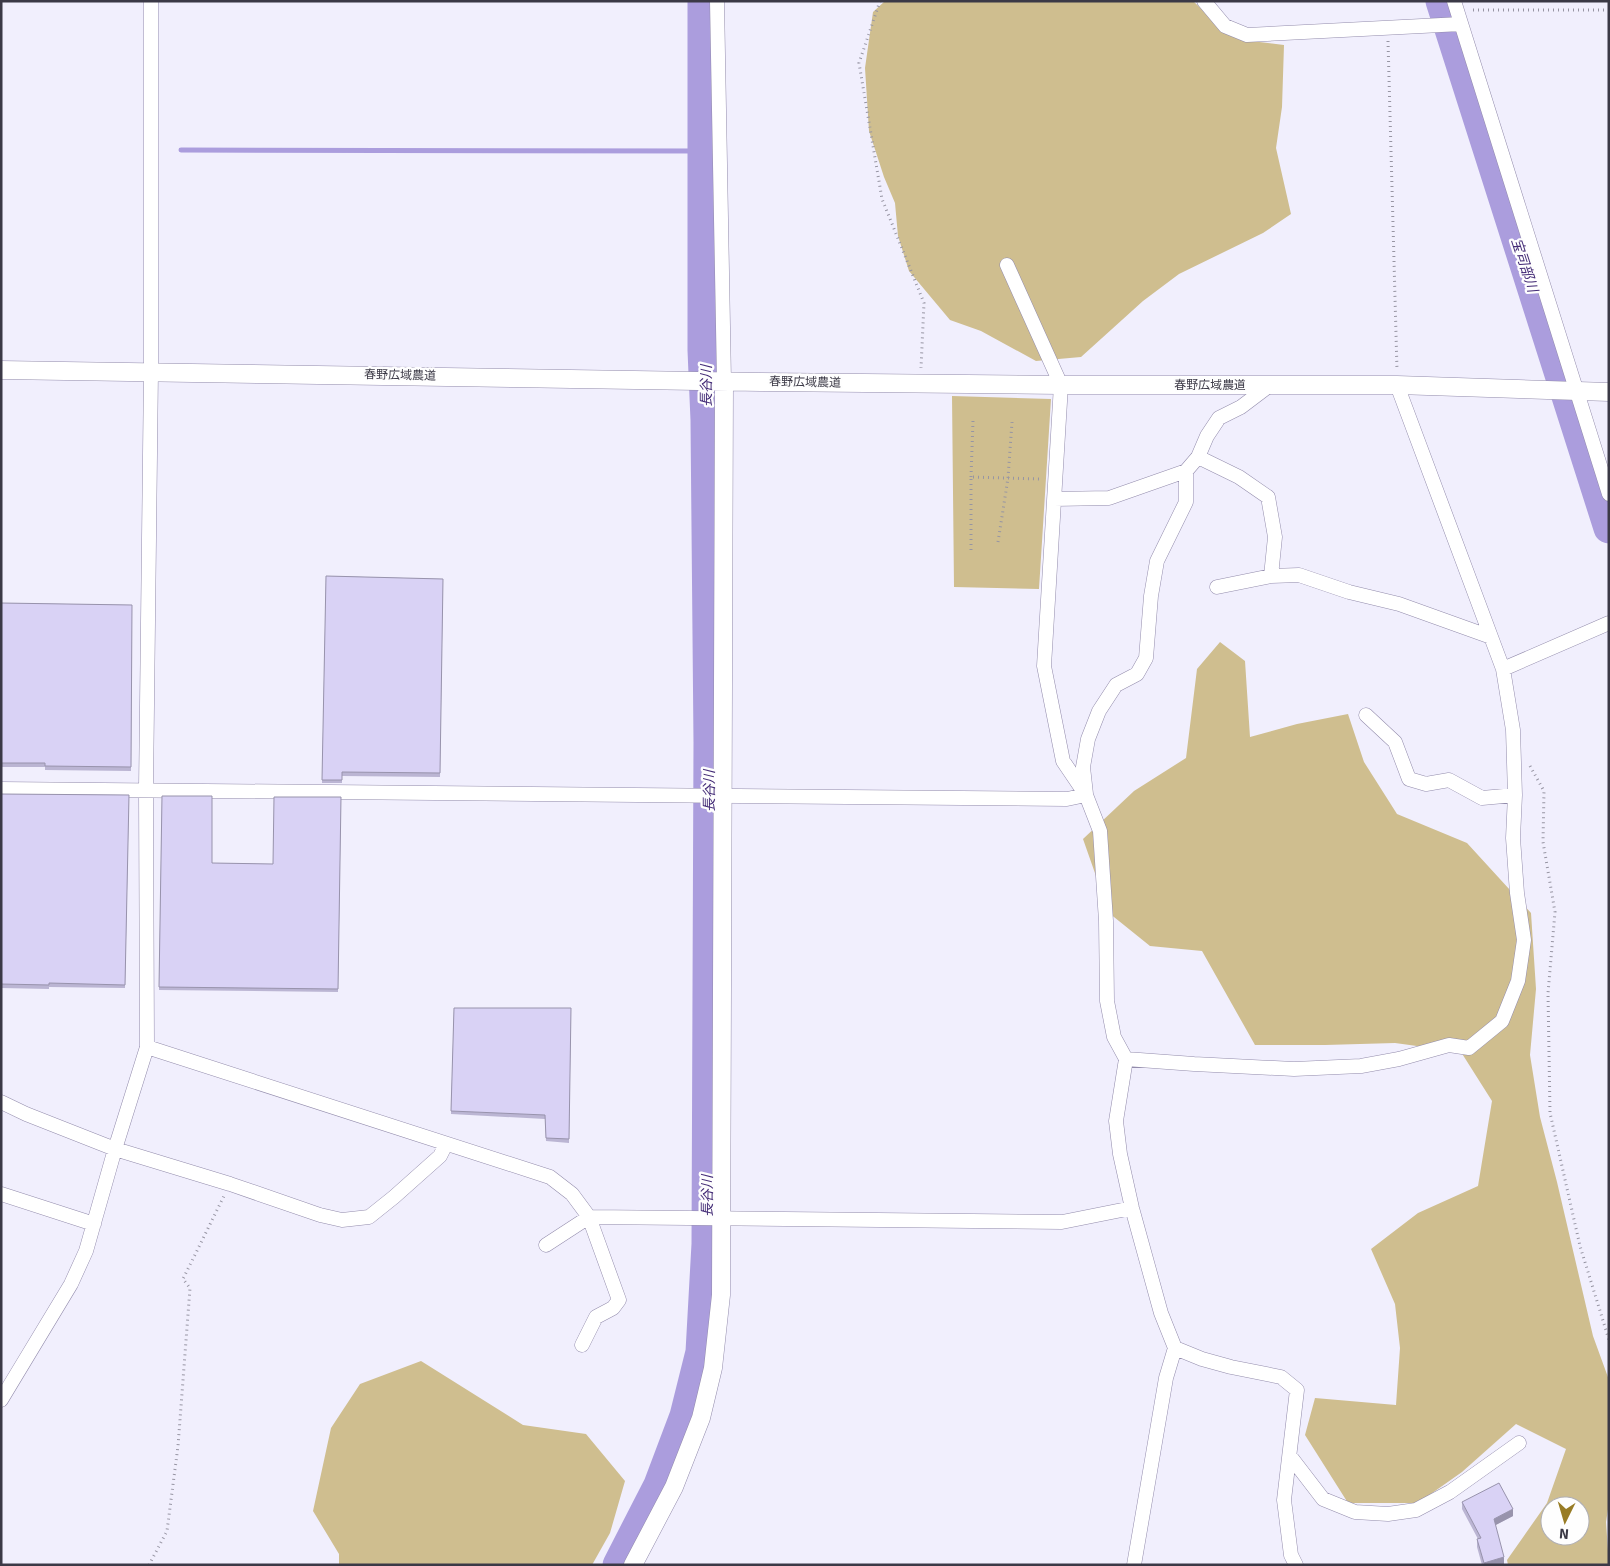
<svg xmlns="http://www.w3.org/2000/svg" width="1610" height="1566" font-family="Signika,'Noto Sans JP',sans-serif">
<rect width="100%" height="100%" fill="#f1effd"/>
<path fill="#cfbe8f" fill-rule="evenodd" d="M885,1H1193L1223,29L1251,41L1284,45L1282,107L1276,148L1291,214L1263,233L1179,274L1143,301L1081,357L1036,361L981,331L950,320L909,271L898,236L895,203L884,177L869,131L865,68L873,12Z
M952,396L1051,399L1039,589L954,587Z
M1220,642L1245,661L1250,737L1297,724L1348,714L1364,762L1397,814L1467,843L1531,913L1536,989L1530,1055L1540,1117L1557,1182L1593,1336L1609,1380V1503L1606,1522L1609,1565H1508L1507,1560L1547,1503L1566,1449L1516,1424L1462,1472L1418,1503H1348L1305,1435L1315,1398L1396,1405L1400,1348L1395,1304L1371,1249L1418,1213L1478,1186L1492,1101L1461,1052L1395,1043L1325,1045H1255L1202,951L1150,946L1109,913L1083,839L1134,791L1186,758L1197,669ZM1550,1506H1580V1536H1550Z
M421,1361L523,1425L586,1434L625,1481L610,1533L592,1565H339V1554L313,1511L331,1428L360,1384Z"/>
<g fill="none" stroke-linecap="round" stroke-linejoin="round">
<path stroke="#ab9ddd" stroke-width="5" d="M181,150L702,151"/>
<path stroke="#ab9ddd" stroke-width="31" d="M1441,1L1609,528
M618,1565L659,1485L685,1416L701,1352L707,1244L709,742L706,420L703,350V1"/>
<g stroke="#938cac" stroke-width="15">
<path id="minor" d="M717,1L724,381
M1204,1L1225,26L1247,35L1461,24
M1454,1L1609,494
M1007,265L1061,385L1044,666L1063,761L1086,795L1100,831L1106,921L1107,1001L1114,1037L1126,1059L1116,1121L1120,1154L1132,1208L1161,1313L1175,1348L1166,1378L1134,1565
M1198,457L1239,477L1268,497L1275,537L1271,576
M1054,499L1109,498L1186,471L1198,457L1207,436L1219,418L1241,407L1270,385
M1217,587L1271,576L1299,575L1349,592L1399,604L1491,637
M1503,669L1609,623
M1366,715L1395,742L1409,779L1426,784L1449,780L1482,798L1515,795
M1,789L1067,799L1086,795
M1086,794L1083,767L1088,739L1099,711L1116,685L1137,674L1146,658L1151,596L1157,561L1186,502V471
M147,1047L550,1177L572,1194L589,1217L1062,1222L1132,1208
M1126,1059L1194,1064L1294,1069L1361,1066L1399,1059L1449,1045L1469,1048L1502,1021L1518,981L1524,940L1517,893L1513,838L1515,795L1513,730L1503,669L1397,385
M1,1102L26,1114L115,1149L147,1047L146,789L151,371V1
M1,1194L94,1224
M546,1245L589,1217L619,1300L613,1308L596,1317L582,1345
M1175,1348L1202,1359L1231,1367L1281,1377L1297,1390L1284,1500L1291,1555L1296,1565
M1,1400L71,1284L86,1251L115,1149L230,1184L320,1215L342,1220L369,1217L394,1197L440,1156L446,1144
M1290,1456L1323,1499L1355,1512L1388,1514L1416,1510L1450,1492L1519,1443"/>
</g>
<g stroke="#938cac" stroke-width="19">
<path id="tertiary" d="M1,370L761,382L1061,385H1397L1609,392
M633,1565L674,1487L701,1418L713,1368L721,1295L724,381"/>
</g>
<path stroke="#9795a3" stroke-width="3" stroke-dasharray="1 4" stroke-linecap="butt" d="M880,1L859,63L882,199L924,303L921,368
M1473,10H1609
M1388,41L1397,370
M971,477L973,421
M998,542L1008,478L1012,422
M971,550V477L1040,479
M1530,766L1544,791L1543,842L1555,912L1548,993L1550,1113L1580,1246L1609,1340
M149,1565L167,1531L178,1446L190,1288L183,1279L224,1196"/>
<use href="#minor" stroke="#fff" stroke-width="14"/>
<use href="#tertiary" stroke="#fff" stroke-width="18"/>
</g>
<path fill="#bbb5d3" d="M326,576L443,579L440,777L342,776V783H322Z
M1,603L132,605L131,771L45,770V767H1Z
M1,794L129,795L125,988L49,987V989L1,988Z
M162,796L212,863L273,864L341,797L338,992L159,990Z
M454,1008H571L569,1143L546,1141L545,1119L451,1114Z
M1462,1502L1513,1516L1495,1525L1504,1565H1482L1477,1547V1539H1478L1462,1509Z"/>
<path fill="#9893ac" d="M1513,1509V1516L1494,1526V1519Z
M1504,1557V1565H1484V1563Z"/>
<path fill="#d9d2f5" stroke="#9893ac" d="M326,576L443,579L440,773L342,772V780H322Z
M1,603L132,605L131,767L45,766V763H1Z
M1,794L129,795L125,985L49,983V985L1,984Z
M162,796H212V863L273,864L274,797H341L338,989L159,987Z
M454,1008H571L569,1139L546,1138L545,1115L451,1111Z
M1499,1483L1513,1509L1494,1519L1504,1557L1484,1563L1477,1539L1481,1538L1462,1502Z"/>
<g text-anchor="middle" stroke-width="4.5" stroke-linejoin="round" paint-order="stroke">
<g font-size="12" fill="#3b3946" stroke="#fefefe">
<text transform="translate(400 375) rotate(1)" y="4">春野広域農道</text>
<text transform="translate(805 382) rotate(1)" y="4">春野広域農道</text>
<text x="1210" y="389">春野広域農道</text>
</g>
<g font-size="14" font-style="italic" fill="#432b76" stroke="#fefefe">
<text transform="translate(1525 265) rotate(72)" y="5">宝司部川</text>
<text transform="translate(706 386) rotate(-90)" y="5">長谷川</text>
<text transform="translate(709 791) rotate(-90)" y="5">長谷川</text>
<text transform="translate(707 1196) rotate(-90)" y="5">長谷川</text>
</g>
</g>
<rect width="1610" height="1566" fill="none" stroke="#3b3946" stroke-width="5"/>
<g transform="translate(1565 1521) rotate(185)"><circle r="24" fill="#fefefe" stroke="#b0afb4"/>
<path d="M0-4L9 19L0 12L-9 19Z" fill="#987c25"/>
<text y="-8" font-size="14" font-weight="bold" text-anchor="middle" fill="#3b3946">N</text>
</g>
</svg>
